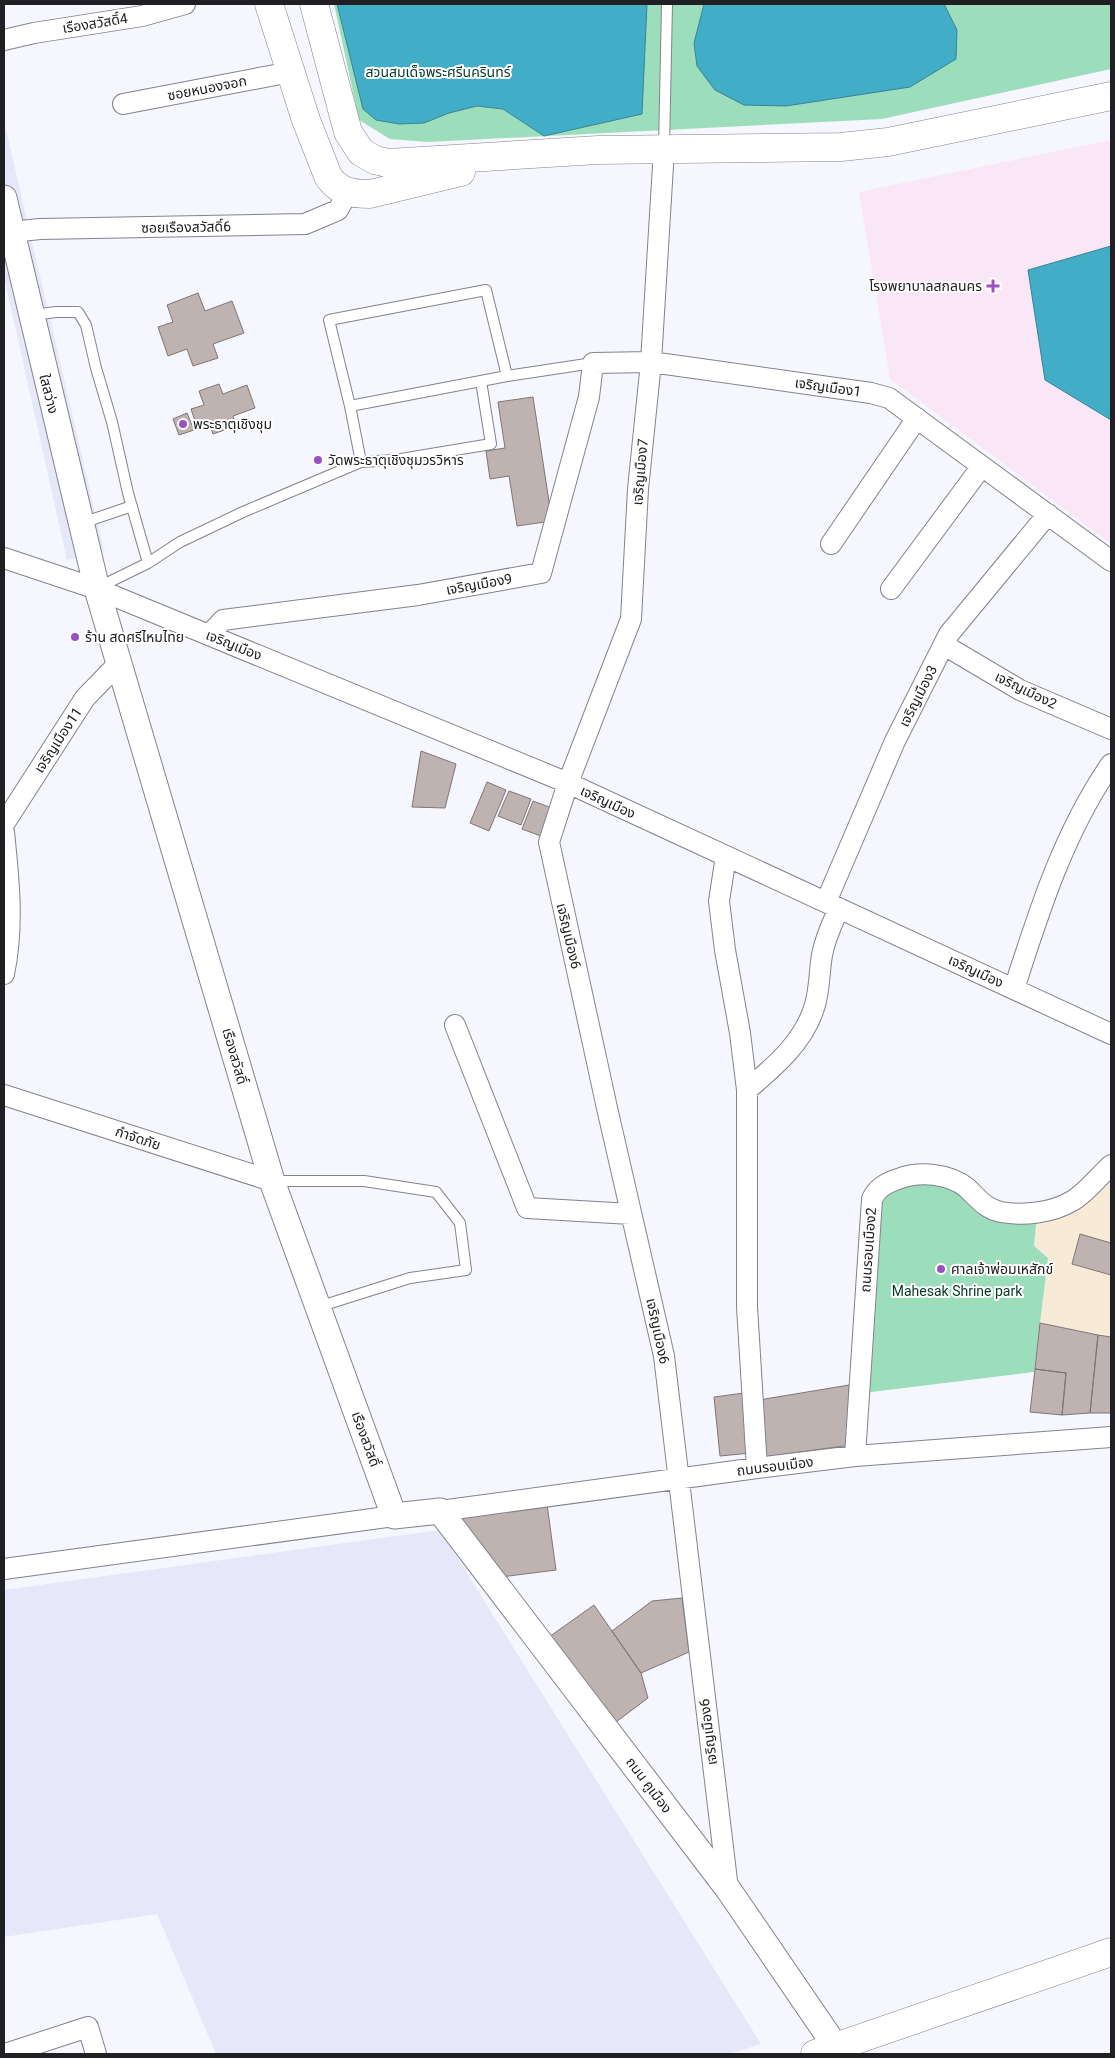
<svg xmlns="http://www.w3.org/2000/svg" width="1115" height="2058" font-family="Roboto,'Noto Sans Thai',sans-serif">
<rect width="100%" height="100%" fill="#f5f6fe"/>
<path fill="#e6e8fa" d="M4,121L104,551L67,560L4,277Z
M440,1530L761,2044L729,2054H216L157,1914L4,1937V1590Z"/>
<path fill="#f7ebd7" d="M1111,1174V1337L1040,1323L1048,1258L1034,1246L1037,1215Z"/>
<path fill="#f9e6f6" d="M1111,140V544L890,379L859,192Z"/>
<path fill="#9cdebc" d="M334,4H1111V69L882,119L428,142L390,139L359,120Z
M952,1181L987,1208L1037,1215L1034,1246L1048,1258L1034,1372L863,1393L878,1188Z"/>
<path fill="#42adc7" stroke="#388396" d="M337,4H647L642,114L544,136L503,109L477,106L449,113L424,123L399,124L376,120L363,109Z
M704,4H944L957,30L956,59L910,87L786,106L744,105L715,90L697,66L694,43Z
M1111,246V420L1045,380L1028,270Z"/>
<path fill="#bfb3b1" stroke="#807574" d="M198,293L205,311L232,301L244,333L213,344L218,358L193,366L187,349L168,356L158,327L173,322L167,305Z
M219,384L223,394L247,385L255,408L233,416L236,426L213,434L210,425L198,430L191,409L204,405L199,391Z
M533,397L552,521L517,526L509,476L490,479L486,451L505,448L498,402Z
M187,413L194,430L179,435L173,419Z
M421,751L456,764L445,808L412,807Z
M487,782L506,790L489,831L470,823Z
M509,791L531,799L521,825L498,816Z
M533,801L557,810L546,838L522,829Z
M1080,1234L1111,1243V1275L1072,1264Z
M1040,1323L1098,1335L1090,1413L1062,1415L1066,1373L1035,1369Z
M1098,1335L1111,1337V1413H1090Z
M1035,1369L1066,1373L1062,1415L1030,1412Z
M849,1385L851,1445L763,1457L759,1400Z
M744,1393L751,1453L720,1456L714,1397Z
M546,1497L556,1570L493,1578L440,1511Z
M682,1598L689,1652L641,1673L612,1631L652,1601Z
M594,1605L641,1673L648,1698L616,1722L549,1637Z"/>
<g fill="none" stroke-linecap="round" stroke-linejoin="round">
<g stroke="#82838c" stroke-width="12">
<path id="service" d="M664,148L667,4
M33,315L56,312H78L86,325L96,368L112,422L128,493L148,563
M350,406L329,320L486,290L507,376
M361,462L395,460L491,444L481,381
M82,523L132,506
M97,588L148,563L180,542L243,512L361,462L350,406L507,376L593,363
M273,1181H364L436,1192L460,1223L466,1270L410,1278L318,1307"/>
</g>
<g stroke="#82838c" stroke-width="22">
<path id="minor" d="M4,40L34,33L142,16L185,4
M123,104L291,72
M664,149L651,362L638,489L631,619L568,783L549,842L607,1108L664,1356L728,1889
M11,232L40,229L305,224L338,210L348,192
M831,544L917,418
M4,558L97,589L568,783L1111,1034
M891,589L982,466
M209,635L223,620L418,595L541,573L589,397L593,363L651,362L871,393L889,398L1111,561
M944,645L1020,690L1111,729
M4,824L85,698L120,662
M4,832C9,880 14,927 4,974
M726,856L719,901L725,950L740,1033L747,1090V1307L757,1468
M826,902L895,741L949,634L1048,514
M1014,989C1039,911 1064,832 1111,764
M455,1025L527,1208L631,1214
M747,1090C774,1067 803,1043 814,1008C820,991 819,972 822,955C825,938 832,924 839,908
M4,1095L272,1181
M855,1456L872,1199C877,1188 886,1183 898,1179C919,1171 949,1173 967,1188C978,1198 985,1209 1001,1212C1023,1216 1052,1213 1072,1201C1086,1193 1099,1176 1111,1165
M440,1511L757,1468L855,1456L1111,1437
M4,1569L394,1516
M5,2054L88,2027L96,2054"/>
</g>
<g stroke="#82838c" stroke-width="27">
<path id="tertiary" d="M4,198L97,589L272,1181L394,1516L440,1511L728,1889L836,2047"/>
</g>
<g stroke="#82838c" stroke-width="29">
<path id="secondary" d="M269,4L306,120L328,176C338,192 352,194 370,194L461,172
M314,4L348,132L361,152L375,160L388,163L598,150L841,147L888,142L1111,96
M815,2054L1111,1952"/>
</g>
<use href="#service" stroke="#fff" stroke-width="10"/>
<use href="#minor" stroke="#fff" stroke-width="20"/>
<use href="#tertiary" stroke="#fff" stroke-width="25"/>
<use href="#secondary" stroke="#fff" stroke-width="28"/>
</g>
<g fill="#9850c3" stroke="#fff" stroke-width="2">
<path d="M990.5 278.5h5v5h5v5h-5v5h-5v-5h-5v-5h5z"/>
<circle cx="183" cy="424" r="5"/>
<circle cx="318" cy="460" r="5"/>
<circle cx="75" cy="637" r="5"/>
<circle cx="941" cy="1269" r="5"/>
</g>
<g text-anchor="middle" stroke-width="4" stroke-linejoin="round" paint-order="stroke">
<g font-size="14" fill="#202024" stroke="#fff">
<text transform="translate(95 23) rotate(-9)" y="5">เรืองสวัสดิ์4</text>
<text transform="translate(207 88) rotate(-11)" y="5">ซอยหนองจอก</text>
<text transform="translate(186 227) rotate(-1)" y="5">ซอยเรืองสวัสดิ์6</text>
<text transform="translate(828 387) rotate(8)" y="5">เจริญเมือง1</text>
<text transform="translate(49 394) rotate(76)" y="5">ใสสว่าง</text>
<text transform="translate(640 472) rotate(-85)" y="5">เจริญเมือง7</text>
<text transform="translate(479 584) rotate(-10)" y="5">เจริญเมือง9</text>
<text transform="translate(234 645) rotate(22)" y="5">เจริญเมือง</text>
<text transform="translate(1026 690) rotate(26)" y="5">เจริญเมือง2</text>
<text transform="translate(918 696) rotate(-63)" y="5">เจริญเมือง3</text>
<text transform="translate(58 740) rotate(-57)" y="5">เจริญเมือง11</text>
<text transform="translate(608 802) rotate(25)" y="5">เจริญเมือง</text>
<text transform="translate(569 936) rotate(77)" y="5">เจริญเมือง6</text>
<text transform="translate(976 971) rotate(25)" y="5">เจริญเมือง</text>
<text transform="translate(235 1056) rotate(74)" y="5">เรืองสวัสดิ์</text>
<text transform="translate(138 1138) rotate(18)" y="5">กำจัดภัย</text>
<text transform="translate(868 1250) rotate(-86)" y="5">ถนนรอบเมือง2</text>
<text transform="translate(658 1331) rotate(78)" y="5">เจริญเมือง6</text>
<text transform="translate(366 1439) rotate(70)" y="5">เรืองสวัสดิ์</text>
<text transform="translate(775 1466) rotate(-7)" y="5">ถนนรอบเมือง</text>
<text transform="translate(708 1732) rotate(-97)" y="5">เจริญเมือง6</text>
<text transform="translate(649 1785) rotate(53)" y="5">ถนน คูเมือง</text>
</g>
<g font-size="14" fill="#053925" stroke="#fff">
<text x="438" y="77">สวนสมเด็จพระศรีนครินทร์</text>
<text x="957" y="1296">Mahesak Shrine park</text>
</g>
<g font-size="14" fill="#202024" stroke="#fff" text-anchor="start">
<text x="982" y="291" text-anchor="end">โรงพยาบาลสกลนคร</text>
<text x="193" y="429">พระธาตุเชิงชุม</text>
<text x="328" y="465">วัดพระธาตุเชิงชุมวรวิหาร</text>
<text x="85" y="642">ร้าน สดศรีไหมไทย</text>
<text x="951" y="1274">ศาลเจ้าพ่อมเหสักข์</text>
</g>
</g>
<rect width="1115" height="2058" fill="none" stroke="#202024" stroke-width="10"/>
</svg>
